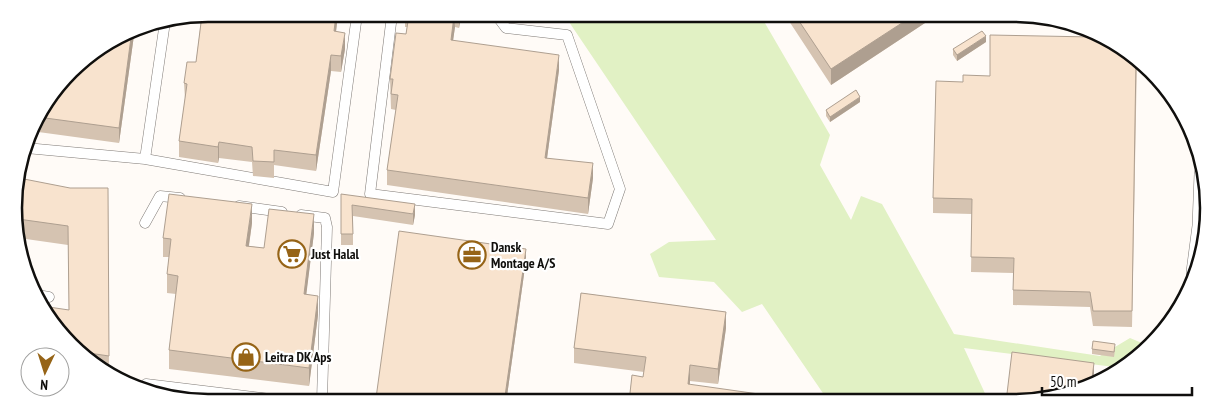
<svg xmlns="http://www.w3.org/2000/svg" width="1222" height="417" font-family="'PT Sans Narrow',sans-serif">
<rect width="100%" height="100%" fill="#fffbf7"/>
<path fill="#e1f1c4" d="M565,16L727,18L730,23L739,18H762L830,135L820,165L851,220L861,196L882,204L954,334L1100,356L1130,338L1149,346L1142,355L1122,368L964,348L989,402H829L762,304L742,312L714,282L659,277L650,254L669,242L716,240Z"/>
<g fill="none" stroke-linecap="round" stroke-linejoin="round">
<g stroke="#7f7a76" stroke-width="11">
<path id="service" d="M392,15L370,194L608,224L620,189L567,35L506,28L497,16
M26,148L145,159L333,192L357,15
M145,159L165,22
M16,190L35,191
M239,206L282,212
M301,215L325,218L327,227L322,400L309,403
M145,223L160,196L180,198
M37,295L49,297
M146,384L303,403"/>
</g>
<g stroke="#7f7a76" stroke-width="20">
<path id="minor" d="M1196,272L1202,226L1204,174"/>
</g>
<use href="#service" stroke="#fff" stroke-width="10"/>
<use href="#minor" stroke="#fff" stroke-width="19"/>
</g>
<path fill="#d5c3b1" d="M208,14L338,15L336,32L345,49L341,72L331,71L316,171L274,165V178L253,176L252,162L219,158L218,163L179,157V141L185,99L184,83L196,62L201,21L196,20V16Z
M405,15L461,16L459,28L455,27L453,40L559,70L547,158L593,178L588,214L387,185V170L396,110L391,109L390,79L406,34L407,27H405Z
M787,18L931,19L831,85Z
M135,28L119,143L31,131L34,122L80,62Z
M986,42L957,61L953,55V49Z
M1137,59L1132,327L1093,326L1090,307L1013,305V273L971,272L972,214L933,213V198L963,82L990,76Z
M860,102L830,122L826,116V110Z
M70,188H108L109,374L100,370L47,317L69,310L68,245L19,238L18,219Z
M341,194L415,215L413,225L353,216V245H341Z
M252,223L249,246L264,248L314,233L306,294L318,315L309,386L169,369V350L176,294L167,293V274L169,257H163V238Z
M526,260L506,403H376V398Z
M581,293L726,312V328L718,384L690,381V385L794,399V402H629L632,375L643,377L644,372L574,363V348Z
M1092,349L1115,350L1114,357L1092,354Z"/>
<path fill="#ae9f90" d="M336,15H338L334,47V31Z
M454,16L455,27L451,55V40Z
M459,16H461L459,28Z
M908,19H931L831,85V69Z
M135,28L119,143V128L132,30Z
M345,33V49L341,72V56Z
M986,36V42L957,61V55Z
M331,55V71L316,171V155Z
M559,55V70L545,173V158Z
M860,97V102L830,122V117Z
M219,142V158L218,163V147Z
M593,163V178L588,214V198Z
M252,204V223L246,265V246Z
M415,204V215L413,225V214Z
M314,214V233L304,313V294Z
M526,249V260L506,403H504Z
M318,296V315L309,386V368Z
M726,312V328L718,384V369Z
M1094,363V379L1093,385L1091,386Z
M690,365V381L688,400V384Z"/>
<path fill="#f8e3ce" stroke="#ae9f90" d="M208,14L336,15L334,31L345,33L341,56L331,55L316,155L274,150V162L253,161L252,147L219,142L218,147L179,141L187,84L184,83L187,62H196L202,15Z
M409,15L454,16L451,40L559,55L545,158L593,163L588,198L387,170L398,95L391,94L393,79H390L396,33L406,34Z
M797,18L908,19L831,69Z
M132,30L119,128L38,117L80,62Z
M982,31L986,36L957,55L953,49Z
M1092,34L1132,54L1136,59L1132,311H1093L1090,292L1013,290L1014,258L971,257L972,199L933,198L936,81L963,82V75L990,76V35L1092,37Z
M856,90L860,97L830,117L826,110Z
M24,179L70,188H108L109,356L82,352L47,317L42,306L69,310L68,226L18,219Z
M169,194L252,204L246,246L264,248L269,209L314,214L304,294L318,296L309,368L169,350L178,276L167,274L171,239L163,238Z
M341,194L415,204L413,214L352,205L353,234H341Z
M399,231L526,249L504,403H410L376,398Z
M581,293L726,312L718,369L690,365L688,384L794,399L793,402H629L632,375L643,377L646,357L574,348Z
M1093,341L1115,344L1114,352L1092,349Z
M1012,352L1094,363L1091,386L1039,402H1006Z"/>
<defs>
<g id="supermarket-ring" transform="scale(1.4375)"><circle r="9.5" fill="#fff" stroke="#966417" stroke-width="1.5"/><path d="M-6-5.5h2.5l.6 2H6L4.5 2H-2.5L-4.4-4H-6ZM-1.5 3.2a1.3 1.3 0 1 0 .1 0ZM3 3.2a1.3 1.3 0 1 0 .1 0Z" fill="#966417"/></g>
<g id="office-ring" transform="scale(1.4375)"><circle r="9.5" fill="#fff" stroke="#966417" stroke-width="1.5"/><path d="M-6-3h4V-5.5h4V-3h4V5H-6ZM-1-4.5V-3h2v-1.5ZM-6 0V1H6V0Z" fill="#966417"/></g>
<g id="shop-ring" transform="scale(1.4375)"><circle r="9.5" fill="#fff" stroke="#966417" stroke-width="1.5"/><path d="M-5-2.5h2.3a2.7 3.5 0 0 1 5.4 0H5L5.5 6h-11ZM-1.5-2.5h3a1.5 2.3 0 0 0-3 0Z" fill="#966417"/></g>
</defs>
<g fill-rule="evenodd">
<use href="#supermarket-ring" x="292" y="254"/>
<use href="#office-ring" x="472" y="255"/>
<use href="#shop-ring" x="246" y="357"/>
</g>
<g text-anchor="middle" stroke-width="4.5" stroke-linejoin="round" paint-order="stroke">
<g font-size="14" font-weight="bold" fill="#100f0d" stroke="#fff" text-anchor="start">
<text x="491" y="252">Dansk<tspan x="491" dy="16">Montage A/S</tspan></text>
<text x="311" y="259">Just Halal</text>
<text x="265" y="362">Leitra DK Aps</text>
</g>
</g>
<path d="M0 0H1222V417H0ZM208 22H1014A186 186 0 0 1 1200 208V208A186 186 0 0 1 1014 394H208A186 186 0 0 1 22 208V208A186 186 0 0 1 208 22Z" fill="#fff" fill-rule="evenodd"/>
<path fill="none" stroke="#100f0d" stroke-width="2.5" d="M208 22H1014A186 186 0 0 1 1200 208V208A186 186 0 0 1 1014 394H208A186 186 0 0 1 22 208V208A186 186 0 0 1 208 22Z"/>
<g transform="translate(45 372) rotate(184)"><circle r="24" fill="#ffffff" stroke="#9f9f9e"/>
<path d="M0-4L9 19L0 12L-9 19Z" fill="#966417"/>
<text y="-8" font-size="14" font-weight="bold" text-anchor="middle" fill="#100f0d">N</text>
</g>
<path d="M1042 387v8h150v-8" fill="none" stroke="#100f0d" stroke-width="2.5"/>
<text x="1050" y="387" font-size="15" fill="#100f0d" stroke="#ffffff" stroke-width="4" paint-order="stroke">50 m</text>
</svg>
